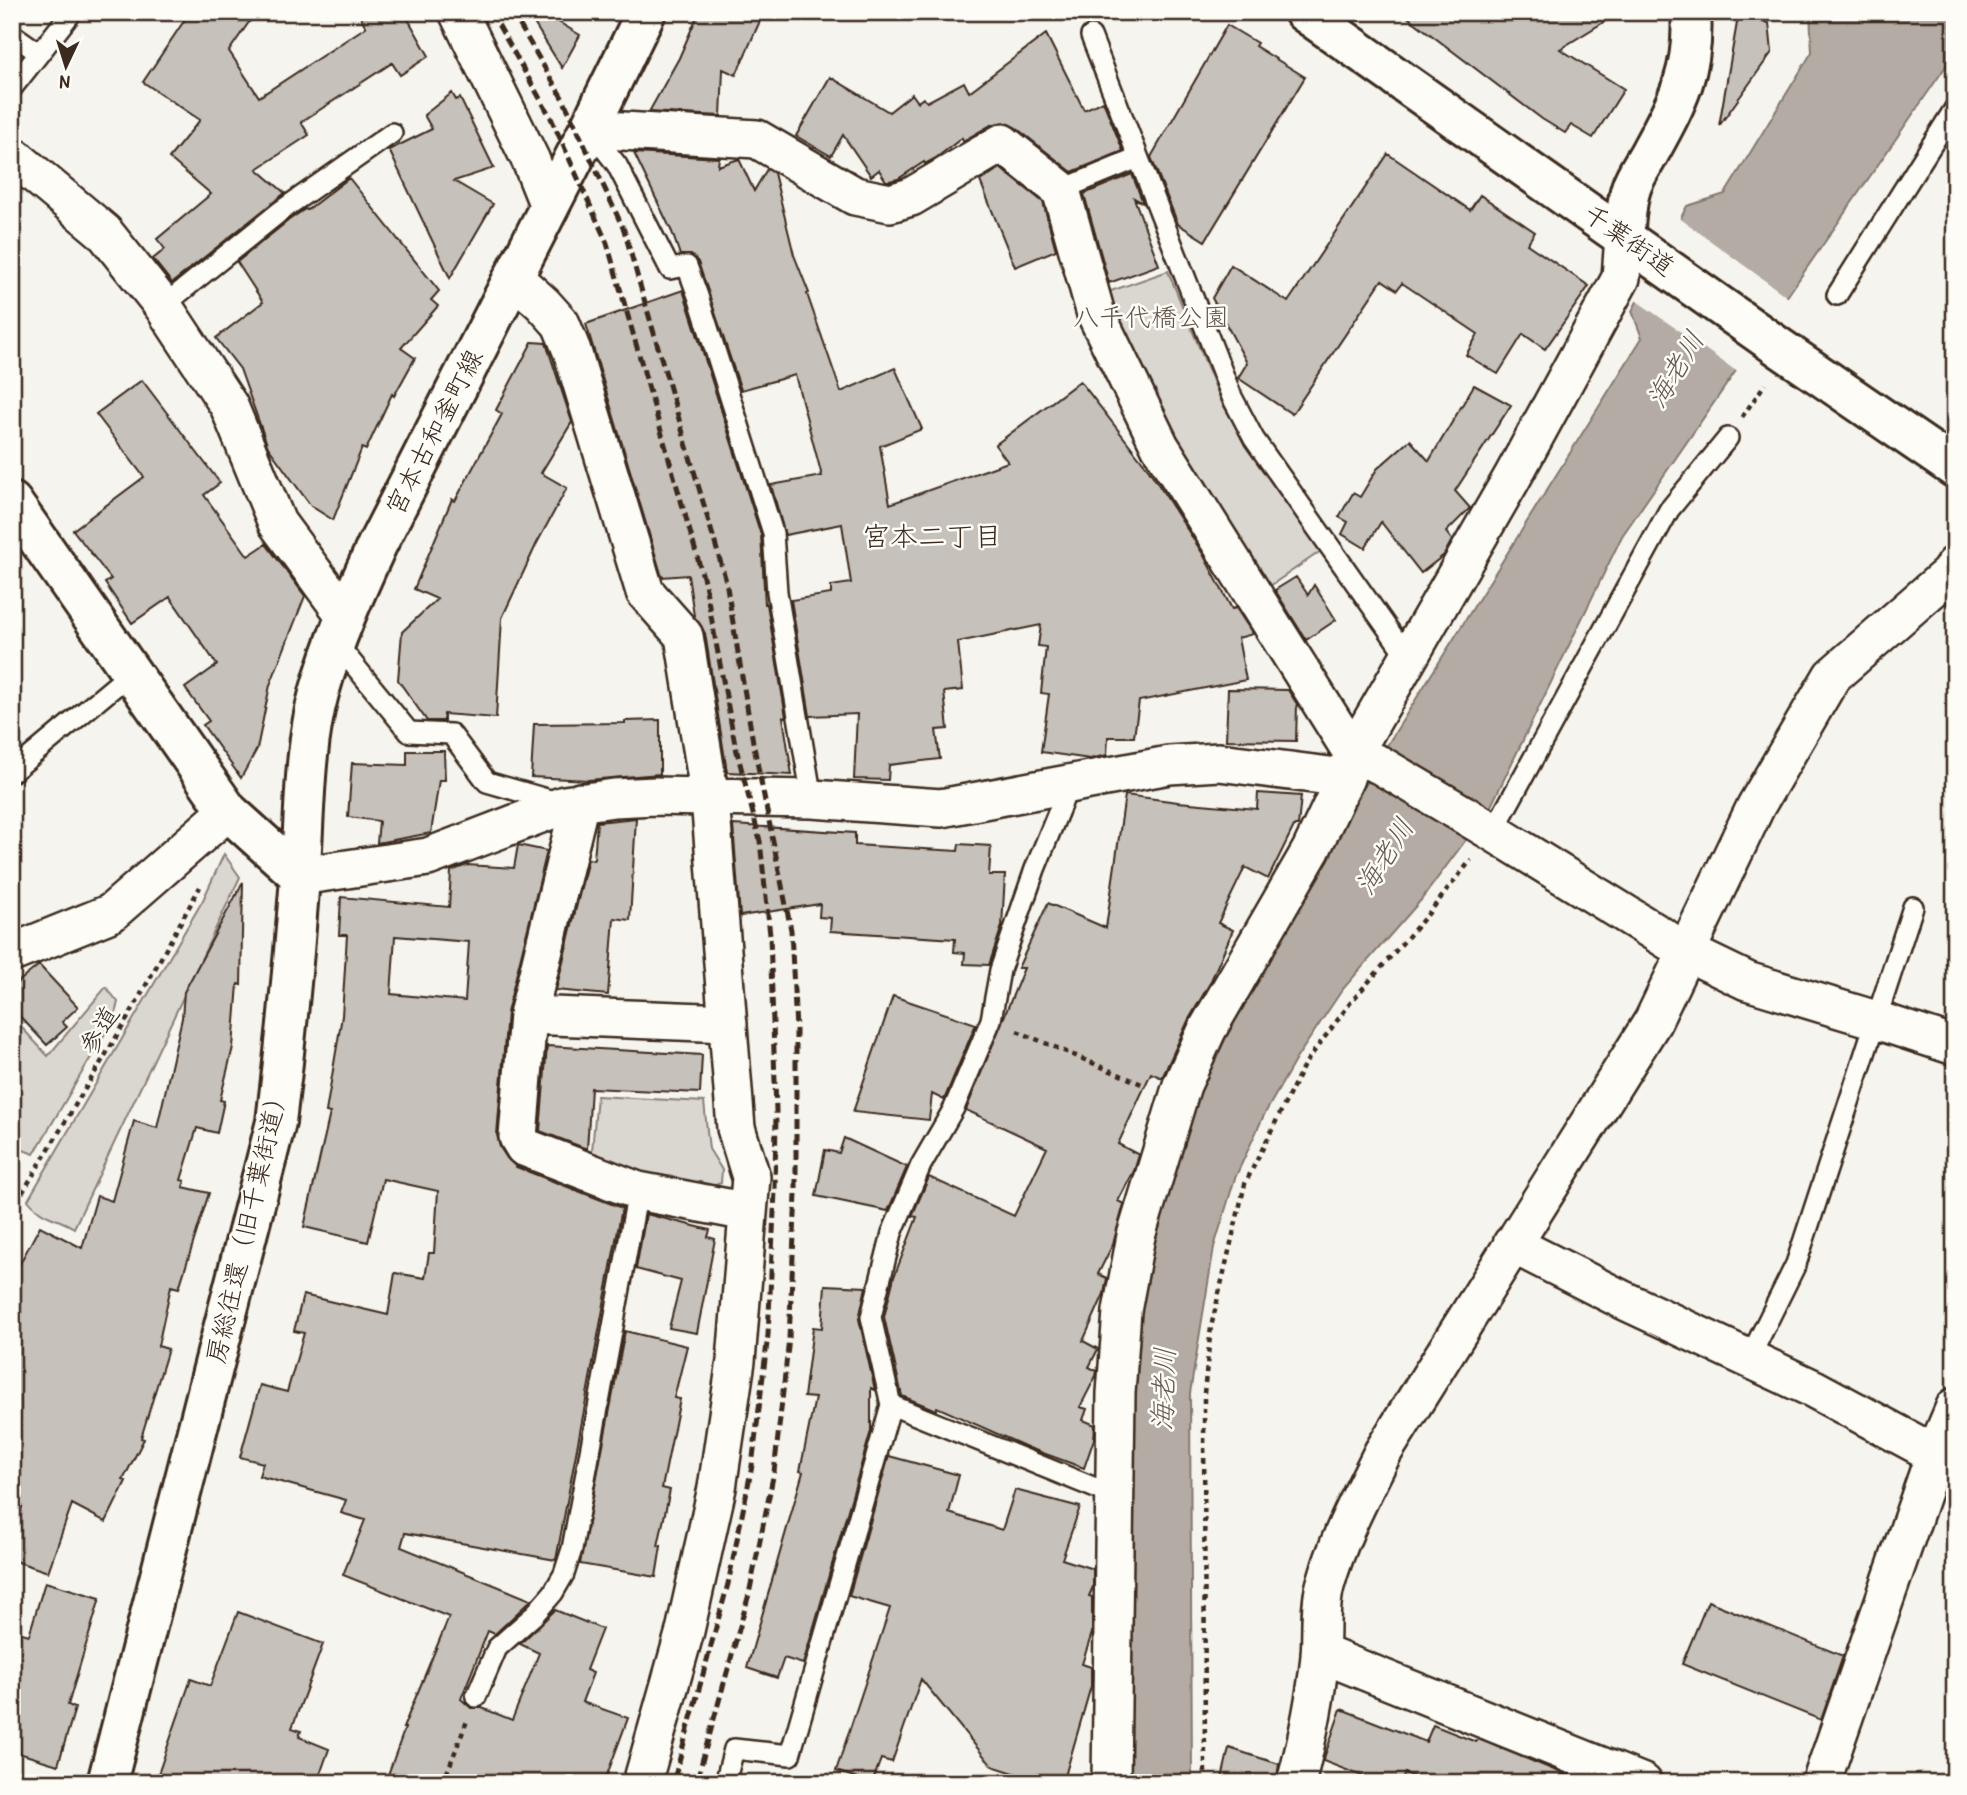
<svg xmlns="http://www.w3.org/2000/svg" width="1967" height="1795" font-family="'Patrick Hand','Klee One',sans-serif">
<rect width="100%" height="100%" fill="#f5f4ee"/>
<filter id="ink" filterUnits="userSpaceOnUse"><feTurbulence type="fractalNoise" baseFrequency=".0143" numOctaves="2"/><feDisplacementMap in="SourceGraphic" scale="14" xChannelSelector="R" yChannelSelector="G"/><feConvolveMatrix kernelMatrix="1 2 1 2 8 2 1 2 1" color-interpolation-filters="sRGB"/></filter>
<g filter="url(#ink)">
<path fill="#dad6d0" stroke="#8a8077" stroke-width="2" d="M1168,271L1222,403L1246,444L1321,551L1264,590L1171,437L1102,294Z
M224,854L240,877L74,1228C55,1216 43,1219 28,1200L203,900Z
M106,987L118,1002L114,1018L34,1154L12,1146V1017L48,1056Z
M597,1096L704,1102L709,1149L722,1170L721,1183L704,1189L591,1162Z"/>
<path fill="#b4aca4" stroke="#84786e" stroke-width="2" d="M1810,12H1955V53L1622,536L1491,806L1421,900L1342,990L1296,1059L1264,1115L1235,1178L1214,1247L1190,1393L1192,1783H1125L1130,1395L1136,1314L1152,1239L1199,1093L1266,956L1325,858L1386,747L1642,338L1632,311L1687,206L1725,194L1812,52Z"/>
<path fill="#f5f4ee" d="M1678,217L1790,299L1739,373L1634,299Z"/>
<path fill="#c7c1bb" stroke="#3b2a1e" stroke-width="2" fill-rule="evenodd" d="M190,12H256L229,51L259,97L366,27L358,12H404L429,56L400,75L392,63L301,122L309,135L257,169L285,193L172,283L153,259L165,249L157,239L211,194L169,158L200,120L143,82Z
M527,12H542L580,35L562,68Z
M699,12H764L736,75L723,69L721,116L649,112L679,58Z
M1401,12H1620L1560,49L1624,89L1593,138L1571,125L1565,133L1542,119Z
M1738,17L1769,23L1772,52L1719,126Z
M1227,25L1257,43L1255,46L1305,77L1205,241L1178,224L1151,157Z
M1046,34L1084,110L1103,101L1123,151L1072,172L1015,127L1003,122L991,125L963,141L962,138L936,158L925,164L924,162L898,179L889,181H886L879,170L871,176L843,135L831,156L796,136L830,77L889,112L912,94L918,102L923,98L927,102L964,82L969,92Z
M452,93L456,100L460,98L494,168L454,181L493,204L450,278L389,150L432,129L424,115Z
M634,153L719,158L718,166L739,159L754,191L767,169L774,173L794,255L809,293L807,294L841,392L895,368L922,429L880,446L890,504L1008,462L995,445L1080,381L1149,470L1203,554L1232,609L1236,608L1253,634L1238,638L1246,680L1139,701L1134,737H1108L1107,755L1090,759L1041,752L1049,694L1041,693L1046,647L1038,646L1041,625L958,642L963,690L944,692L948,729L936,730L940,759L889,765L888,780L854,779L857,714L810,716L791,600L831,594V586L851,583L842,524L785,535L771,485L822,476L795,375L741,390L698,262L691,255H680L672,232Z
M1388,154L1470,210L1480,195L1535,232L1527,244L1589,286L1545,349L1523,334L1498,374L1466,355L1478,334L1402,283L1397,290L1382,280L1292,414L1238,378L1247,363L1212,298L1231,265L1288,302Z
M1000,168L1043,202L1056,250L1015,267L980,181Z
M1132,174L1143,203L1134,198L1159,265L1109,283L1084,194Z
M349,178L439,291L431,300L438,306L401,348L415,358L394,396L392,394L366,450L362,448L333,520L311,506L268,447L240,369L216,338L263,302L237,262L289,220L305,209L307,210Z
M683,290L761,535L765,604H767L786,717H783L792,775L727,772L705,633L694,616L688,575L662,577L586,324Z
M532,342L546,343L572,422L541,473L567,488L537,543L502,618L496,718L444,714V721H427L398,680L402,632L437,599L414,589L452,499L455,501L502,414L496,410Z
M142,380L220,483L204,495L248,556L266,544L305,596L270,685L257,749L241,778L203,725L209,721L185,688L217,665L170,597L132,623L105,583L111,579L73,530L144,477L96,414Z
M1474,385L1511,405L1455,491L1470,508L1446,532L1452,540L1444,555L1421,573L1381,522L1365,548L1342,534L1348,522L1339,517L1353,493L1360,497L1377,469L1410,440L1429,461Z
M1296,577L1308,595L1314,585L1336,620L1306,640L1275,590Z
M1228,689L1288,690L1297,704L1296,741L1226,740Z
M660,720V774L588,780L531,777L534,724L625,723V721Z
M407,751H444L445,780H439L431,833L377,843L379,821L348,817L352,763L407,765Z
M1258,793L1301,796L1298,826H1294L1268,879L1245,867L1218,923L1233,930L1210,983L1188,1021L1162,1078L1151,1073L1118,1144L1139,1155L1134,1171L1118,1201L1124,1204L1113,1244L1098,1274L1107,1278L1104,1294L1083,1341L1098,1349L1089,1367L1097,1371L1096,1376L1080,1407L1087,1409L1083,1420L1095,1425L1094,1439L1084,1468L1029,1448L937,1407L936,1410L902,1396L884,1317L894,1277L917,1217L912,1216L929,1177L1014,1216L1047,1148L966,1110L1024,968H1018L1048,903L1106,928L1125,795L1178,802L1257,809Z
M636,818L630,920L614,918L608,995L556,990L588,859L594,860L597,822Z
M733,825L855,833V845L958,851L959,844L991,846L989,875H1005L1002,926L989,965L964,964L965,953L954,952L955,939L830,931L831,918L819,917L820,904L740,916Z
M518,845L547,851L507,1013L497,1135L500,1147L507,1158L516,1167L622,1208L556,1560L405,1533L401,1547L531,1600L495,1634L488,1631L461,1699L471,1708H482L512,1720L539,1653L520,1644L555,1610L602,1629L586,1670L593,1673L582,1702L628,1718L604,1783H385L405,1728H403L449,1617L343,1575L365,1520L341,1513L346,1500L259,1476L263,1463L240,1457L260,1385L287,1392L304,1333L294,1331L303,1295L388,1315L395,1273L425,1278L429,1253H434L438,1191L383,1179L368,1242L304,1227L330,1113L326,1112L342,1016L347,935H339L341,897L449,907L451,871L467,865L514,868ZM395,936L469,942L465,1001L391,994Z
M243,882L241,985L238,984L233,1047L220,1100L224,1101L217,1133L197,1128L181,1180L185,1181L183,1187L209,1193L179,1288L171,1286L158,1346L168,1349L141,1438L144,1439L123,1480L126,1481L106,1522L72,1504L48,1572L12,1560V1534L22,1507L12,1502V1278L40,1226L82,1248L97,1196L112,1201L134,1121L157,1128L182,1018L184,992Z
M39,965L78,1007L62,1022L67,1027L47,1045L12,1008V987Z
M893,996L976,1024L944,1100L932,1094L929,1120L853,1112Z
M547,1046L702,1055L700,1093L591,1088L587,1149L540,1131Z
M844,1138L907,1167L888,1211L816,1196L825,1150L839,1153Z
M646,1214L710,1230L708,1237L715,1239L697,1333L669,1328L681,1281L636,1269Z
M825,1285L866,1287L859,1319L875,1390L871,1388V1431L803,1664L784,1658L777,1678L747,1668L803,1472L800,1471L815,1398L804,1397L813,1327L822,1328Z
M625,1331L687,1346L674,1398L680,1399L662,1488L670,1490L658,1546H661L656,1577L580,1564Z
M889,1456L959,1475L949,1513L1002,1530L1015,1490L1080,1507L1062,1559L1093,1569V1587L1089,1596L1092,1597V1633L1082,1664L1091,1667V1686L1063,1783H1045L992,1766L921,1679L892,1762L881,1759L872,1783L836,1771L890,1608L849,1596Z
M45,1582L100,1598L68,1705L75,1708L58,1765L12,1751V1630L29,1635Z
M1708,1601L1843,1656L1821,1720L1682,1664Z
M238,1612L323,1644L292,1728L301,1731L299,1737L329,1749L317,1783H155L191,1679L210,1686Z
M1341,1709L1426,1742L1433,1725L1476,1742L1478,1739L1586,1783H1430L1405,1773L1401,1783H1380L1323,1761Z
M1229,1748L1279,1764L1276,1783H1221Z"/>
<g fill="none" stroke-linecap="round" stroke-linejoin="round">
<g stroke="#3b2a1e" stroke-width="24">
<path id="lane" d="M12,34L39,53
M1091,36L1232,397L1254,439L1409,659
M12,88L72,12
M589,129L617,165L670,269L687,266L698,296L773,533L777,592L812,799
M1061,190L1138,158
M1837,295L1955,108
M163,306L282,210L392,133
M336,643L409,732L451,734L487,782L560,803
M12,772L132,672
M1493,832L1669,510L1728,438
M1749,1359L1796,1264L1913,907
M891,1405L1115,1496
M476,1697L497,1648L533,1616L553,1593L564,1574L572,1549L638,1191
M725,1783L734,1749L790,1755L891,1405L871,1317L892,1233L921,1165L954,1108L991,1020L1000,970L1035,869L1070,783"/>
</g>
<g stroke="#3b2a1e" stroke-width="42">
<path id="street" d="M458,12L531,161L549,206
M589,129L757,139L855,196L890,203L911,197L1002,143L1061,190L1096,314L1160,446L1353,754L1380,765L1493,832L1687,952L1747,981L1876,1020L1955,1046
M12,155L104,232L163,306L229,406L277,523L345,615
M513,277L543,304L561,324L572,351L645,592L684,636L710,798L736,1128L751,1177L736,1361L717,1488L685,1631L642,1783
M580,802L528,1015L518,1137L524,1147L638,1191L748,1212
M300,876L428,857L564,805L614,798L655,796L812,799L941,808L1169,765L1219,762L1345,778L1353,754L1512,478L1621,278L1624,236
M12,953L111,913L228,811
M528,1015L728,1023
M1512,1244L1621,1299L1814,1389L1935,1454
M1320,1653L1643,1783
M1111,1783L1116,1393L1122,1311L1136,1236L1182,1085L1207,1030L1311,850L1345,778
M1296,1783C1307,1741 1316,1699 1320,1656C1322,1632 1319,1609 1325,1586C1337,1541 1362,1494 1383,1452L1653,1021L1756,806L1832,676L1949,574L1955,565
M1821,1783L1935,1454L1955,1407"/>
</g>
<g stroke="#3b2a1e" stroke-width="44">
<path id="secondary" d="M1624,236C1626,221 1626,203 1631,188C1635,175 1645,162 1651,150C1678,101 1695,69 1691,12
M12,502L228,811L300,876
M107,1783L276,1122C286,1041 294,959 300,878C305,819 303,751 319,693C333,642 355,593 377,545L589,129L646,12"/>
</g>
<g stroke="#3b2a1e" stroke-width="44">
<path id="highway" d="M1304,12L1780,348L1955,468"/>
</g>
<path stroke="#3b2a1e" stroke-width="4.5" stroke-dasharray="5 5" stroke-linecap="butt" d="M1742,417L1765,384
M1017,1031L1144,1085
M12,1210L129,1016L200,887
M443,1783L467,1721
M1205,1783L1204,1393L1211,1327L1245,1184L1304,1065L1351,1002L1428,914L1471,860"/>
<use href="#lane" stroke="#fdfcf7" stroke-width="19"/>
<use href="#street" stroke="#fdfcf7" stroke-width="37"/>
<use href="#secondary" stroke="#fdfcf7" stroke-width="38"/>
<use href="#highway" stroke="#fdfcf7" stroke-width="38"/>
<path stroke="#3b2a1e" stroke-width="5" stroke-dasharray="10 5" stroke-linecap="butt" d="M491,12L551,118L607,243L705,584L735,744L760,841L770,935L776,1111L775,1191L768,1335L752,1466L728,1584L673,1783
M512,12L564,101L624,230L726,581L753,742L791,930L796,1030V1194L789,1338L774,1472L749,1594L696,1783"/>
</g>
</g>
<g text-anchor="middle" stroke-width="5" stroke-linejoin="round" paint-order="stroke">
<g font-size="26" fill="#3b2a1e" stroke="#fdfcf7">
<text transform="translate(1629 240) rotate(35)" y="9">千葉街道</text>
<text transform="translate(434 432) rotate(-63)" y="9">宮本古和釜町線</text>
<text transform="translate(99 1030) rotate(-59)" y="9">参道</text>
<text transform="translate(247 1224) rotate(-77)" y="9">房総往還（旧千葉街道）</text>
</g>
<g font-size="26" fill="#63554a" stroke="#fdfcf7">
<text x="1151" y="326">八千代橋公園</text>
</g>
<g font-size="28" font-style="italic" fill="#65584d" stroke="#fdfcf7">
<text transform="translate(1675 369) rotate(-59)" y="10">海老川</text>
<text transform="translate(1384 856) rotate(-58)" y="10">海老川</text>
<text transform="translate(1163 1389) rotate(-88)" y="10">海老川</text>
</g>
<g font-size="28" fill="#3b2a1e" stroke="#fdfcf7">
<text x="932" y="546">宮本二丁目</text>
</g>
</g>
<rect width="1967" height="1795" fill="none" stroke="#fdfcf7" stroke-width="42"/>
<rect x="21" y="21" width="1925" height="1753" fill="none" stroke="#3b2a1e" stroke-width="2.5" filter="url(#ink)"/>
<g transform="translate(66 66) rotate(184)" stroke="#fdfcf7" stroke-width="5" paint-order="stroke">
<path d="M0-5L12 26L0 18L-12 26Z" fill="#3b2a1e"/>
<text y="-10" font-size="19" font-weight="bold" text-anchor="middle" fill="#3b2a1e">N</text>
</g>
</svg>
